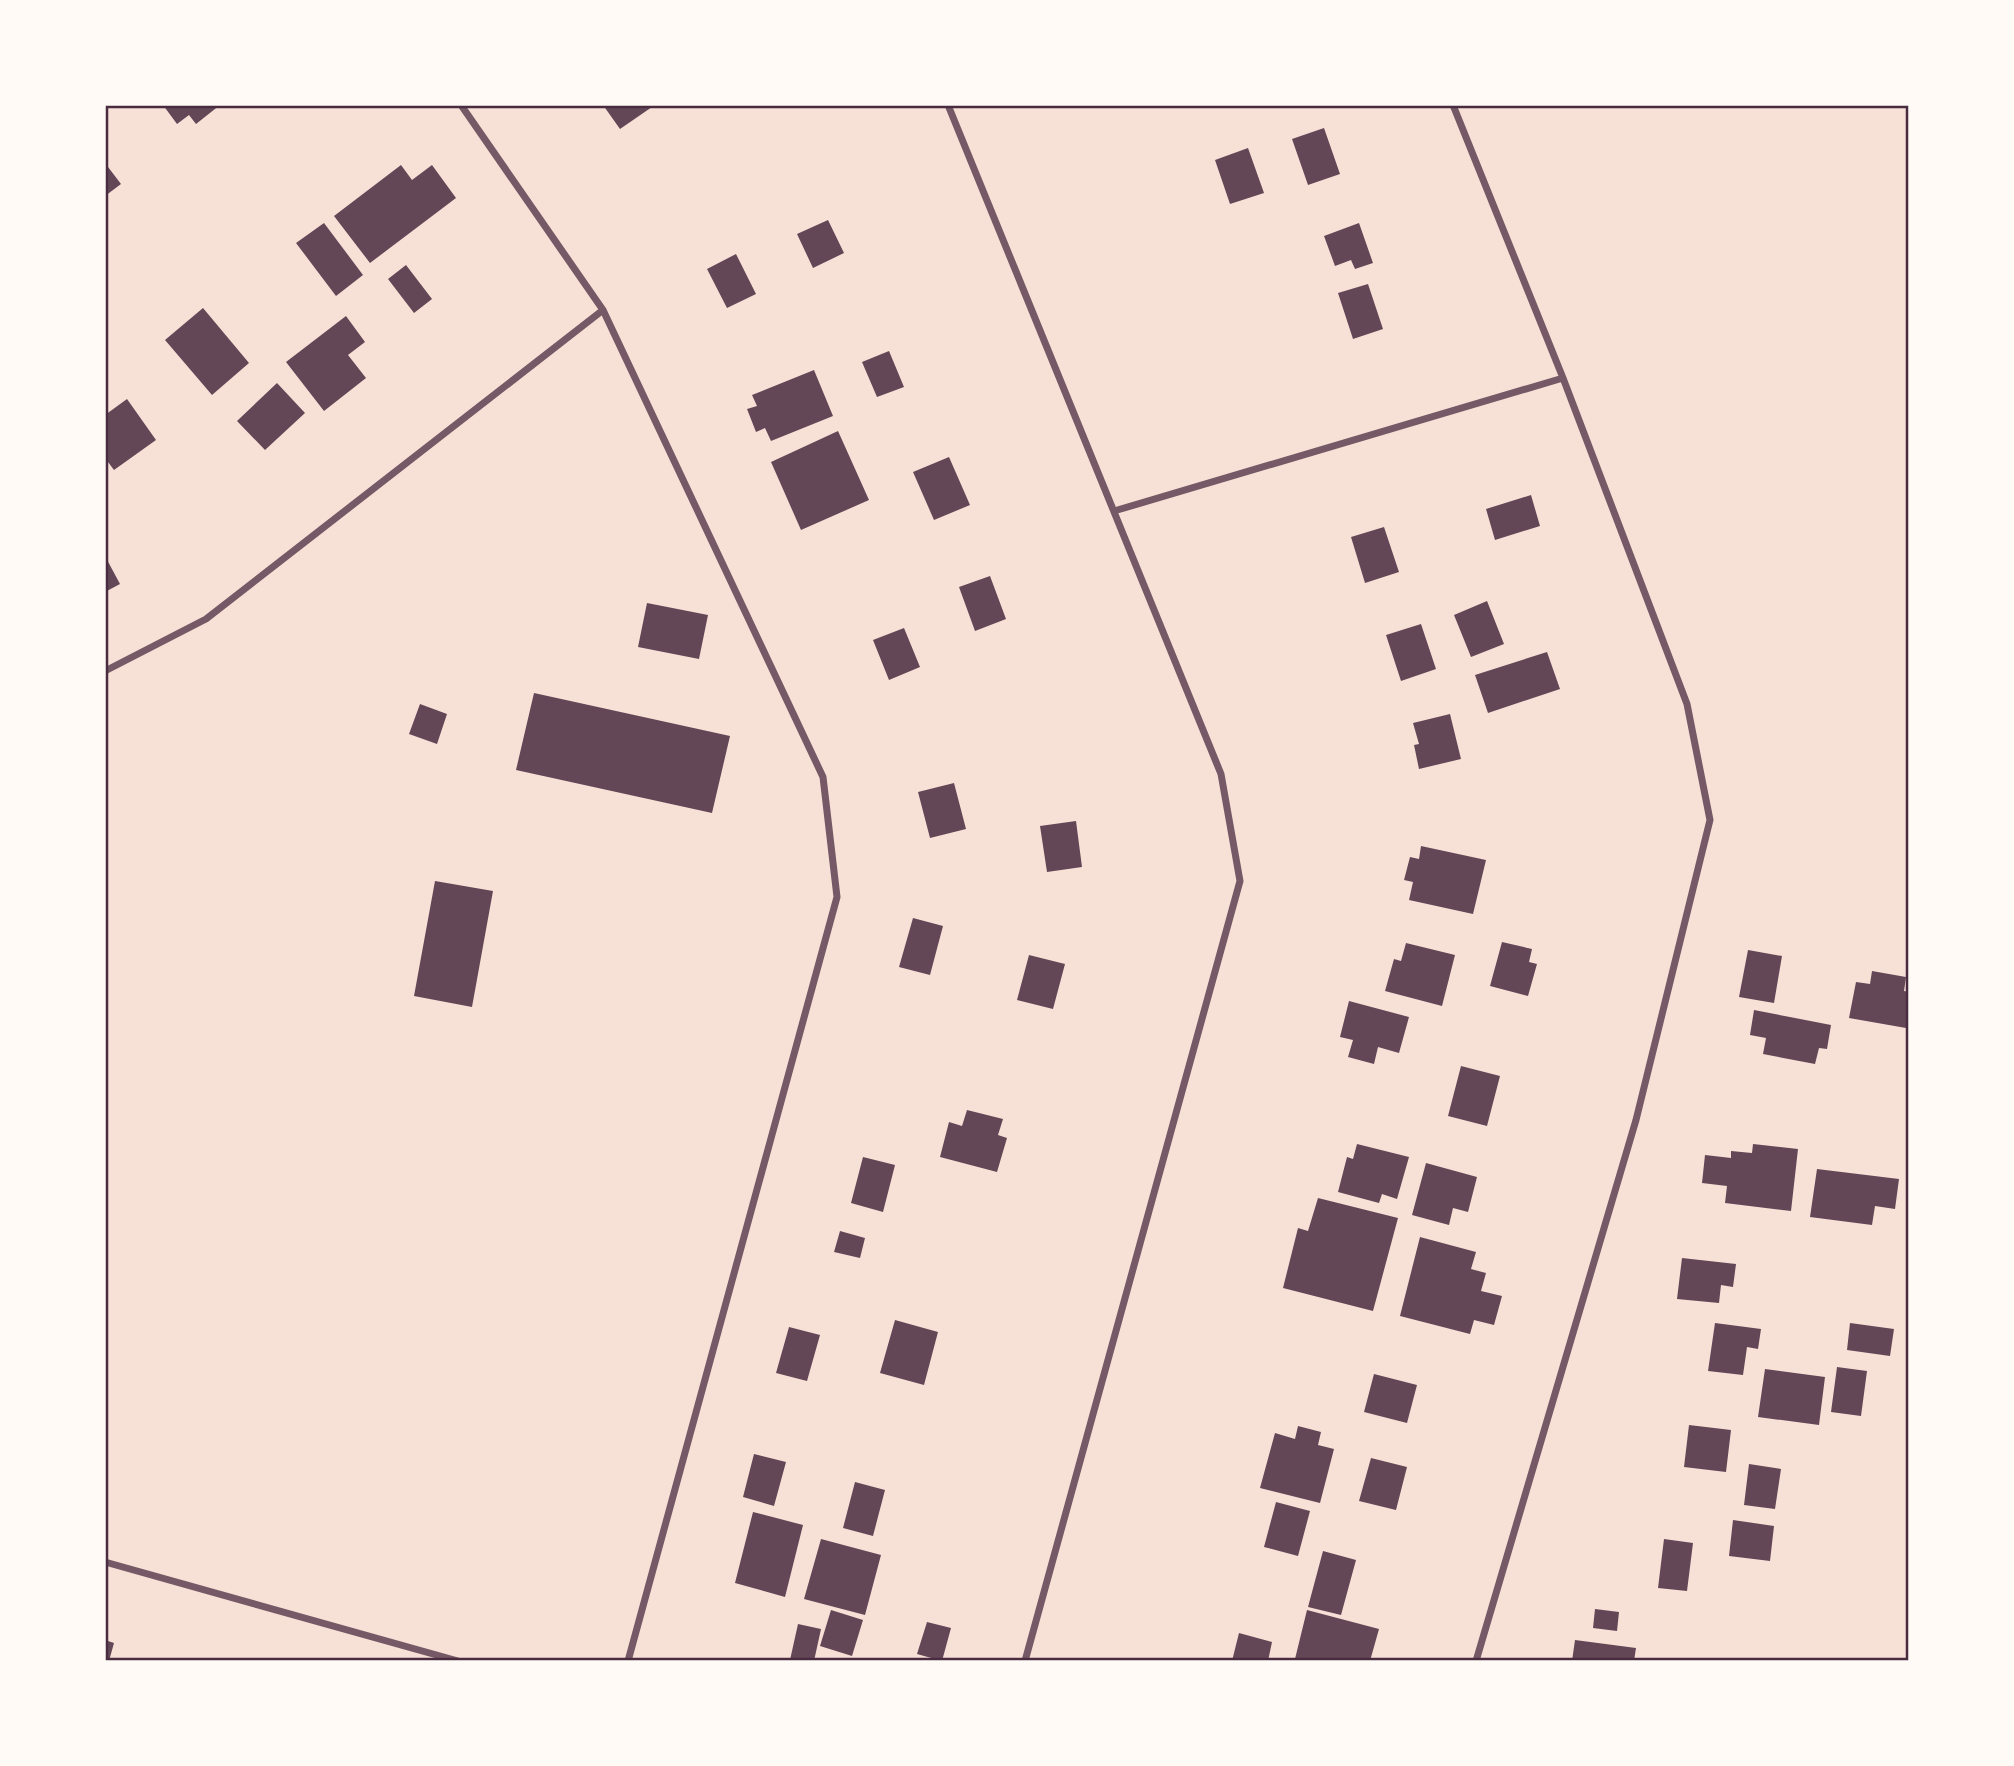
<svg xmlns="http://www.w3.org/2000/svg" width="2014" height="1766" font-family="'Space Grotesk',sans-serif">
<rect width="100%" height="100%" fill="#f7e1d7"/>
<path fill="#644757" d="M163,105H220L196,124L189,115L177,124Z
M603,105H650L652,107L620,129Z
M1324,128L1340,174L1308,185L1292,139Z
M1248,148L1264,193L1230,204L1215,160Z
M105,163L121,184L105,196Z
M401,165L412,180L432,165L456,198L370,263L334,216Z
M828,220L844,253L813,268L797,234Z
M324,223L363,275L336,296L296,243Z
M1359,223L1373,263L1355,269L1351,260L1335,266L1324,236Z
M736,254L756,294L727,308L707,269Z
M406,265L432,299L414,313L388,279Z
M1368,284L1383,329L1353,339L1338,293Z
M203,308L249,363L212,395L165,340Z
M346,316L365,342L348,355L366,378L324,411L286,362Z
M889,351L904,387L877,397L862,362Z
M814,370L833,416L771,441L765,428L756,432L747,409L757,406L752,395Z
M277,383L305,413L265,450L237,421Z
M127,399L156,440L114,470L105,458V415Z
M838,431L869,500L801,530L771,462Z
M949,457L970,505L934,520L913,472Z
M1531,495L1540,526L1495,540L1486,509Z
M1384,527L1399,572L1365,583L1351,537Z
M105,556L120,584L105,592Z
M990,576L1006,619L975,631L959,587Z
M1487,601L1504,644L1471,657L1454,615Z
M647,603L708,615L699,659L638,647Z
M1421,624L1436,669L1401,681L1386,635Z
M904,628L920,667L889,680L873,640Z
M1547,652L1560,689L1488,713L1475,675Z
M534,693L730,736L712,813L516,770Z
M420,704L447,714L437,744L409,734Z
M1450,714L1461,759L1419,769L1414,745L1419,744L1413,723Z
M954,783L966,829L930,838L918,792Z
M1076,821L1082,867L1047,872L1040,826Z
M1421,846L1486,860L1473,914L1409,900L1413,882L1404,880L1410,857L1419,859Z
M435,881L493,891L472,1007L414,996Z
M913,918L943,926L930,975L899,967Z
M1502,942L1532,949L1529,962L1537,964L1528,996L1490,986Z
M1406,943L1455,955L1442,1006L1385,991L1394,959L1401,961Z
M1748,950L1782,956L1774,1003L1739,997Z
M1029,955L1065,964L1053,1009L1017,1000Z
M1872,971L1906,977L1904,991L1909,992V1012L1906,1028L1849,1018L1856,982L1870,984Z
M1349,1001L1409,1017L1399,1053L1378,1047L1374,1064L1348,1057L1353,1040L1340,1037Z
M1754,1010L1831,1025L1827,1049L1819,1048L1815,1064L1763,1054L1766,1038L1750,1035Z
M1461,1066L1500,1076L1487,1126L1448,1116Z
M967,1110L1003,1119L998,1135L1007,1138L997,1172L940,1157L949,1122L962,1126Z
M1357,1144L1409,1157L1397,1199L1382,1194L1379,1203L1338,1192L1347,1157L1353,1159Z
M1753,1144L1798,1149L1791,1211L1725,1203L1727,1186L1702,1183L1705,1155L1731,1158V1151L1752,1153Z
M863,1157L895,1165L883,1212L851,1203Z
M1426,1163L1477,1177L1468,1212L1453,1208L1449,1225L1412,1215Z
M1817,1169L1899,1179L1895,1209L1875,1206L1872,1225L1810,1217Z
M1318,1198L1398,1218L1373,1311L1283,1288L1298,1228L1308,1231Z
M840,1231L865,1238L860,1258L834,1252Z
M1420,1237L1476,1252L1471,1269L1486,1273L1481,1291L1502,1296L1494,1325L1474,1320L1470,1334L1400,1316Z
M1682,1258L1736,1264L1733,1287L1721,1285L1719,1303L1677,1299Z
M895,1320L938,1332L924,1385L880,1373Z
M1715,1323L1761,1329L1758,1349L1747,1347L1743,1375L1708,1371Z
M1850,1323L1894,1329L1890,1356L1847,1350Z
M789,1327L820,1335L807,1381L776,1373Z
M1837,1367L1867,1371L1861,1416L1831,1412Z
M1765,1369L1825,1377L1819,1425L1758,1417Z
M1374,1374L1417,1385L1407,1423L1364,1412Z
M1689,1425L1731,1430L1726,1472L1684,1467Z
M1298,1426L1321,1432L1318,1445L1334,1449L1320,1503L1260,1488L1275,1433L1295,1439Z
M754,1454L786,1462L774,1506L743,1497Z
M1371,1458L1407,1467L1396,1510L1359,1501Z
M1749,1464L1781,1469L1775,1509L1744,1505Z
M855,1482L885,1490L873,1536L843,1528Z
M1276,1502L1310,1511L1298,1556L1264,1547Z
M753,1512L803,1525L785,1597L735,1583Z
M1733,1520L1774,1526L1770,1561L1729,1556Z
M821,1539L881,1555L865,1615L804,1599Z
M1664,1539L1693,1543L1687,1591L1658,1588Z
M1323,1551L1356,1560L1341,1615L1308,1607Z
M1595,1609L1619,1612L1617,1631L1593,1628Z
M831,1610L863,1620L852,1656L820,1646Z
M1307,1610L1379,1629L1370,1661H1303L1295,1659Z
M927,1622L951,1628L942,1661L917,1654Z
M798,1624L821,1629L814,1661L790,1660Z
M1239,1633L1272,1642L1268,1661H1232Z
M105,1640L114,1643L109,1661H105Z
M1575,1640L1636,1648L1634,1661H1572Z"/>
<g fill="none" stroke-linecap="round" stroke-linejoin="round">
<path stroke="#755966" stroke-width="7" d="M461,105L603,310L823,777L837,897L628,1661
M948,105L1221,774L1240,881L1025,1661
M1453,105L1563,378L1687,704L1710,820L1636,1120L1476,1661
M1114,511L1563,378
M105,671L206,619L603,310
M105,1562L458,1661"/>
</g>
<rect width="2014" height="1766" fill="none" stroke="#fffaf5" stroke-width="214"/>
<rect x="107" y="107" width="1800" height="1552" fill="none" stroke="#4a2c40" stroke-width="2.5"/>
</svg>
